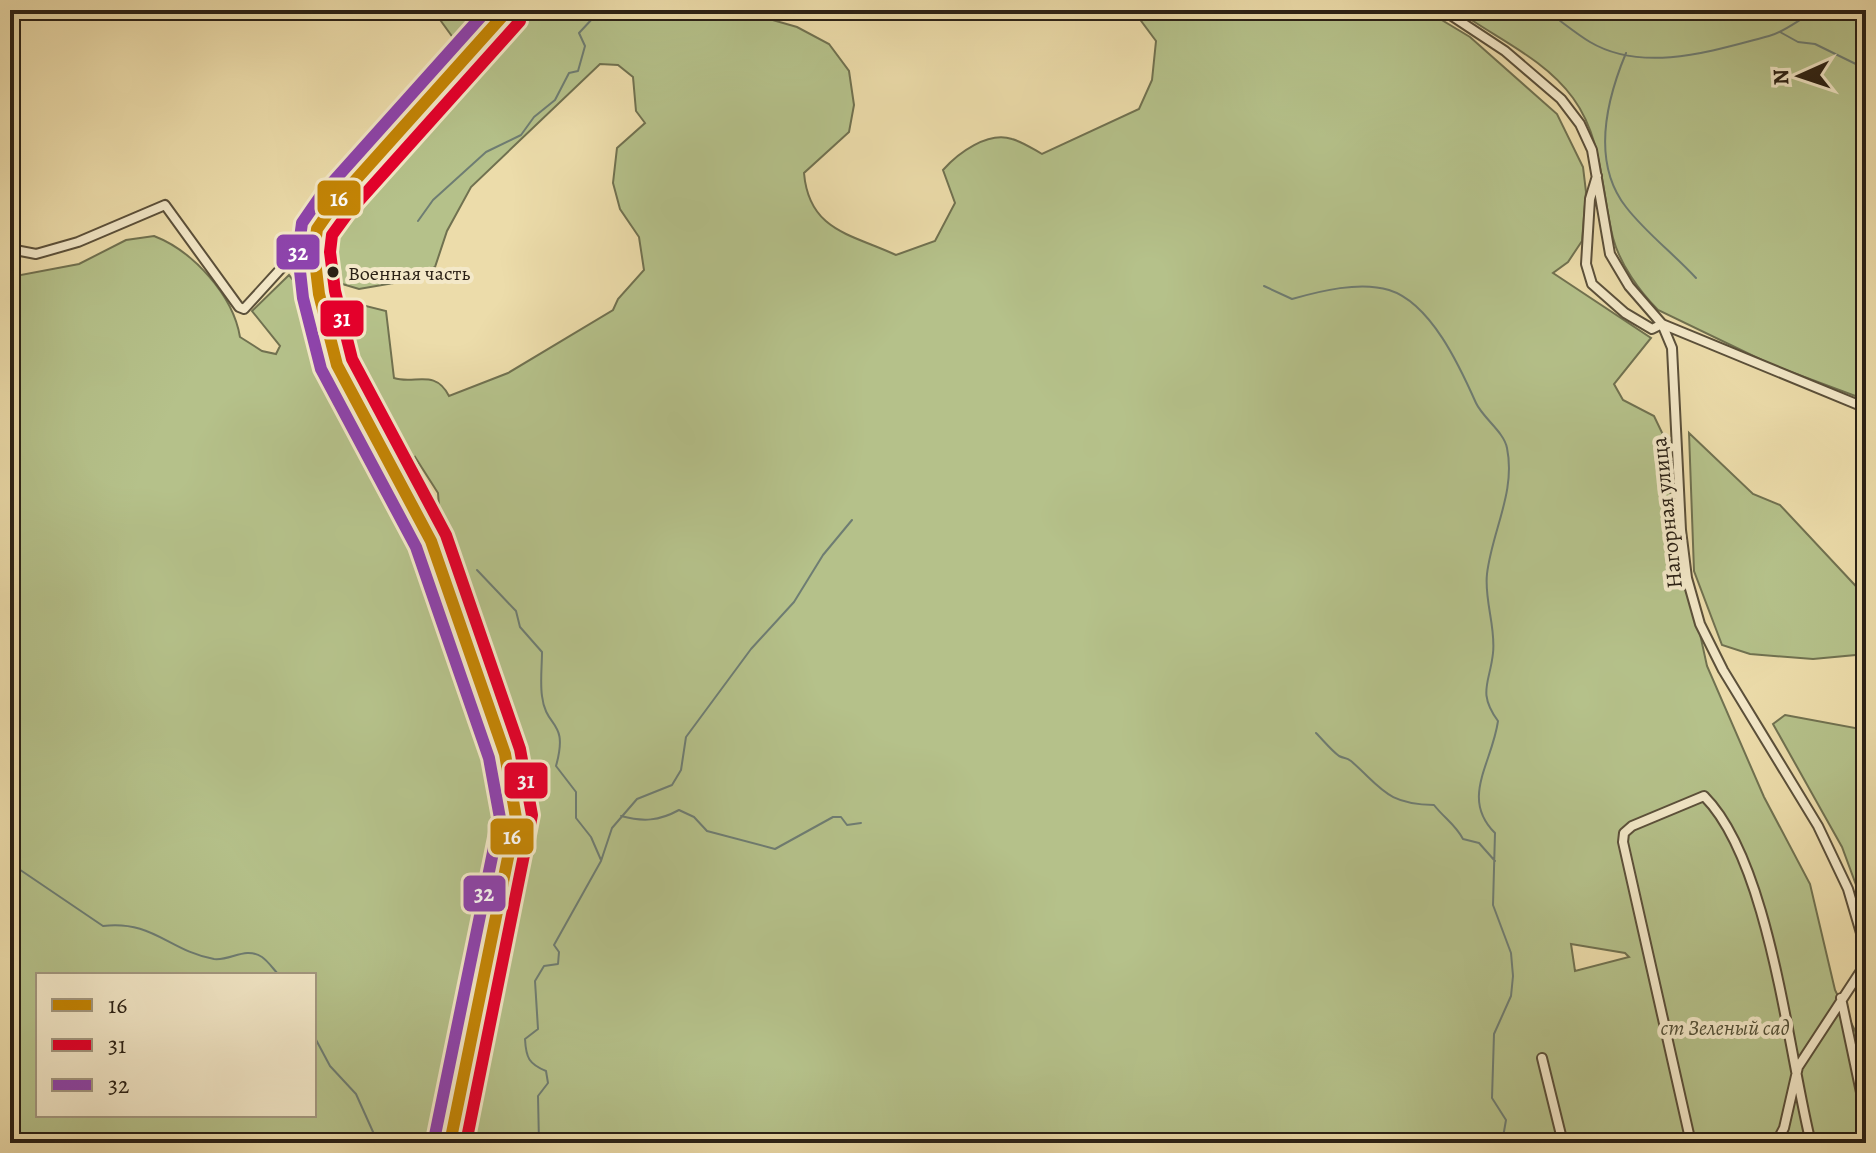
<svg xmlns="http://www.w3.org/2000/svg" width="1876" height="1153" font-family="Alegreya,serif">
<rect width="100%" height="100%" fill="#ecdcaa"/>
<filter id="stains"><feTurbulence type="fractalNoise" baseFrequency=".0025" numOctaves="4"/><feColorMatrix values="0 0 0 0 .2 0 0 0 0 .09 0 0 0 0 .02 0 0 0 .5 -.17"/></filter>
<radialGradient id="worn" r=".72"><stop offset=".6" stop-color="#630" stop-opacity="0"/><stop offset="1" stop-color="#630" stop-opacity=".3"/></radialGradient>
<path fill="#b5c18a" stroke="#707150" stroke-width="2" fill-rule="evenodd" d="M433,10H492L459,46Z
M532,10H758L762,17L797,27L829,44L849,71L854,105L849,132L804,173C809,231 851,234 896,255L935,241L955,203L943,170C958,153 988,131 1012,139C1023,142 1033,149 1042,154L1139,109L1152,80L1156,41L1133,10H1425L1470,37L1557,114L1583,167L1586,192L1582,241L1568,262L1553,273L1651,338L1614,384L1623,400L1654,416L1666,441L1671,502L1707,666L1764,797L1810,884L1835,990L1866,1053V1143H464L505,970L524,876L529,828L527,778L441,532L438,493L415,457L409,464H400L390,454L341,359L326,296L386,311L394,378C414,385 435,368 449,396L508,373L613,310L618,299L644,270L639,237L620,209L613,183L617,148L645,123L636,111L633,77L618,65L600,64L471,187L447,231L435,267L411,280L359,289L339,283L327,272L321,258L327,233L427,124L470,83ZM1571,944L1625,953L1629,957L1575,971Z
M1457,10H1866V400L1770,364L1658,310C1639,291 1620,264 1613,238C1601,190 1603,139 1573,98C1544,58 1495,38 1457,10Z
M154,236C193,251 233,295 240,337L262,351L276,354L280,346L252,311L289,275L303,292L315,338L348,424L406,523L447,616L485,732L503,815L486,934L463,1015L439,1143H10V277L79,264L126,240ZM314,975V1115H38V975Z
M1689,433L1753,494L1780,505L1866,597V654L1813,659L1750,654L1722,645L1694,571Z
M1785,715L1866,730V912L1842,847L1773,724Z"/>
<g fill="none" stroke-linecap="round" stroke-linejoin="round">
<path stroke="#6e7d73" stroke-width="2" d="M1545,10C1560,20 1575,33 1590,42C1644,74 1715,50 1769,36C1785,32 1802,17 1817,10
M1780,32L1798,42L1815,44L1866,69
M1626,53C1606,101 1591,162 1626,207C1646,233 1674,254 1696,278
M418,221L433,200L486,152L521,135L534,117L555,100L569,73L578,71L585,46L579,33L593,18L607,14L609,10
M1264,286L1292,299C1320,291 1360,281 1389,290C1431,303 1460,367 1476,403C1483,418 1504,432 1507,448C1516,492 1492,531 1487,574C1484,600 1496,627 1493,653C1490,683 1477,692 1498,721C1492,764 1460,798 1495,833L1493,905L1511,953L1513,976L1511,996L1494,1034L1492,1098L1506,1120L1502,1143
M477,570L516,611L520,627L542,652C542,666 540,682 542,696C546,730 569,719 556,766L576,792V818L591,837L601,860
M1316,733C1323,740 1331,750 1339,756C1345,759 1346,757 1351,761C1382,788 1386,804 1434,805C1444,818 1455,824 1463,839L1479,843L1495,861
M621,816C643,822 659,821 679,810L694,817L707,831L775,849L833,817H841L847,825L861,823
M10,863L103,926C153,920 169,951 214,959C231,961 245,946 262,957C268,961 274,970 279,975
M314,1036L330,1066L356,1094L378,1143
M539,1143L538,1096L548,1083L546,1071C529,1064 526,1058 525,1039L538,1029L535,981L544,966L558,964L559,952L554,945L601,861L612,828L637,799L672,785L681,770L686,737L751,649L794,602L823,555L852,520"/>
<g stroke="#5b503a" stroke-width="12">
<path id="minor" d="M1443,10L1505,51L1561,99L1580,124L1592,150L1610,254L1629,286L1662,324L1866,408
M1597,176L1590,199L1586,264L1592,284L1625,313L1652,329L1662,324L1672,348L1681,530L1687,578L1700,624L1723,670L1818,826L1848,889L1866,950
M10,249L36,254L78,242L165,205L239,307L244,309L317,229
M1841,998L1866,1116
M1542,1058L1563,1143
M1691,1143L1623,842L1624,833L1632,826L1704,796C1770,862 1788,1052 1811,1143
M1776,1143L1784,1128L1798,1067L1866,963"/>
</g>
<g stroke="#5b503a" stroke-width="14">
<path id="tertiary" d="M450,1143L516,818L505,754L431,541L337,365L319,294L314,252L317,229L335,203L508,10"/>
</g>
<use href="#minor" stroke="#f3e8c8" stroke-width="8"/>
<use href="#tertiary" stroke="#f3e8c8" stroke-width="10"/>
<g stroke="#f3e8c8" stroke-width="18">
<path id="bus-1" d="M450,1143L516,818L505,754L431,541L337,365L319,294L314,252L317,229L335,203L508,10"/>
</g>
<g stroke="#f3e8c8" stroke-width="18">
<path id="bus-2" d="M466,1143L532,815L520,749L446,535L352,359L335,291L330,252L332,235L348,213L520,21"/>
</g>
<g stroke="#f3e8c8" stroke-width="18">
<path id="bus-3" d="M434,1140L500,818L489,758L416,547L321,369L303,298L298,253L302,223L322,194L487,10"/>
</g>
<use href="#bus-1" stroke="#c48505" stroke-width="12"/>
<use href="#bus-2" stroke="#e4002b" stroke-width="12"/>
<use href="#bus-3" stroke="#8e44ad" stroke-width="12"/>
</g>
<circle fill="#2b2115" stroke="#f3e8c8" stroke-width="3" cx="333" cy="272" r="7"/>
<g text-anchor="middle" stroke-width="8" stroke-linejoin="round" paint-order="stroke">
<g font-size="20" fill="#2b2115" stroke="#f3e8c8" text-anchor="start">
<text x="348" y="280">Военная часть</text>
</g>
<g font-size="22" fill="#2b2115" stroke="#f3e8c8">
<text transform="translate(1666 513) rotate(-96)" y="8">Нагорная улица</text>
</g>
<g font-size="22" font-style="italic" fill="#545138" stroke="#f3e8c8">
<text x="1725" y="1035">ст Зеленый сад</text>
</g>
</g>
<g stroke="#f3e8c8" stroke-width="3">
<rect x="316" y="179" width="46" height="38" rx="8" fill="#c48505"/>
<rect x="275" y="233" width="46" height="38" rx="8" fill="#8e44ad"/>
<rect x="319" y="299" width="46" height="39" rx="8" fill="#e4002b"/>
<rect x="503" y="761" width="46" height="39" rx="8" fill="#e4002b"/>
<rect x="489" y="817" width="46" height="39" rx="8" fill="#c48505"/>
<rect x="462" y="874" width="45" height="39" rx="8" fill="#8e44ad"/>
</g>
<g font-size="22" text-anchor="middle" font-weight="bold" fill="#fff">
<text x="339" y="206">16</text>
<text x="298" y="260">32</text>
<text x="342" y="326">31</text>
<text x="526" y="788">31</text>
<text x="512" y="844">16</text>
<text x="484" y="901">32</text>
</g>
<rect width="1876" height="1153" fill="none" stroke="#ecdcaa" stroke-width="40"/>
<rect x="12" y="12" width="1852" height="1129" fill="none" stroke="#2b2115" stroke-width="4"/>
<rect x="20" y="20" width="1836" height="1113" fill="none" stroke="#2b2115" stroke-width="2"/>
<rect x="36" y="973" width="280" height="144" fill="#f3e8c8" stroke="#a39880" stroke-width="2"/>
<rect x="52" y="999" width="40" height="12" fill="#c48505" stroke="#a39880" stroke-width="2"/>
<text x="108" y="1013" font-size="24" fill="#2b2115">16</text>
<rect x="52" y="1039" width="40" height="12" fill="#e4002b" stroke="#a39880" stroke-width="2"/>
<text x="108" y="1053" font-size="24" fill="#2b2115">31</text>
<rect x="52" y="1079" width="40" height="12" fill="#8e44ad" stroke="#a39880" stroke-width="2"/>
<text x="108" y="1093" font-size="24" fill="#2b2115">32</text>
<g transform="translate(1800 76) rotate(267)" stroke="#f3e8c8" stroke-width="6" paint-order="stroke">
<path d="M0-6L14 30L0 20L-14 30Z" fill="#2b2115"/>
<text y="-12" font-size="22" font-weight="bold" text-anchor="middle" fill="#2b2115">N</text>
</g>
<rect width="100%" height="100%" filter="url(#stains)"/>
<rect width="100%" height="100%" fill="url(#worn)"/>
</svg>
